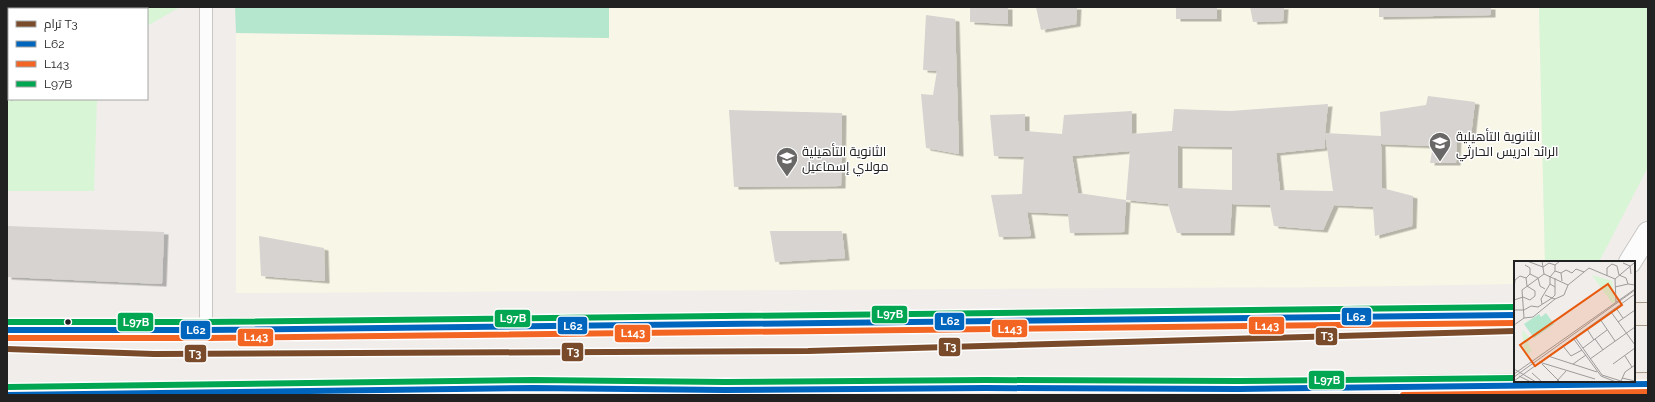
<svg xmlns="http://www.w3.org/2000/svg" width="1655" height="402" font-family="Raleway,Cairo,sans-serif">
<defs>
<filter id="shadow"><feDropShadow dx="4.5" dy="2.5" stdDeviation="0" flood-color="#0004"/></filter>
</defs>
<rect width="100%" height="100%" fill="#f0edea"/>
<path fill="#f8f6e6" d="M609,7H1539L1545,262H1515V284L1341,287L236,293V33L608,38Z"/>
<path fill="#d8f5d6" d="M56,7H180L147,26V9H55Z
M1539,7H1648V167L1599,262H1545Z
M9,91V99H97L94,191H7V94Z"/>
<path fill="#b5e7ce" d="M235,7H609V38L236,33Z"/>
<path fill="#d6d3d1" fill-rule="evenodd" filter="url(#shadow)" d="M7,7H61L59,9H9V96L7,99Z
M970,7H1008V24L970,22Z
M1036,7H1077L1076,24L1041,30Z
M1176,7H1217V19H1176Z
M1250,7H1284L1283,21L1253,22Z
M1379,7H1491V15L1379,17Z
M926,15L955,19L959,154L926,148L921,94L933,95L937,71L923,70Z
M1428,96L1475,102L1471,136L1457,134L1456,163H1430L1433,146L1381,144L1382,188L1413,196L1412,226L1375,236L1373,207L1334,205L1323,230L1274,226L1270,205L1232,204L1230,233H1177L1168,204L1126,200L1130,151L1072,156L1078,193L1126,200L1124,232L1070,233L1068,214L1027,212L1031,236L999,237L991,195L1022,194L1024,157L994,156L990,115L1025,114V131L1062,134L1064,115L1132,111V134L1172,131L1174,109L1231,111L1328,104L1325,133L1381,136L1380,112L1426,105ZM1325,133L1333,191L1280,190L1276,153L1325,148ZM1178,146L1232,147V190L1178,188Z
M729,110L842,113L841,186L734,187Z
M7,226L164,232L162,284L7,277Z
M770,231H842L845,258L775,262Z
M259,236L324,248L325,281L261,276Z"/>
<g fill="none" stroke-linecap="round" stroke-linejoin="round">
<g stroke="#c8c7c6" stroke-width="14">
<path id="service" d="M206,7V330"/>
</g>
<g stroke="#c8c7c6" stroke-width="24">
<path id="minor" d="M1630,262L1648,233"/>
</g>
<g stroke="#a79985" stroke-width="24">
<path id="primary" d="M1634,314H1648
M7,330H206L1515,315
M7,395L246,393L534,388L725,390L986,388L1239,389L1648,384"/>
</g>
<use href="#service" stroke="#fdfcfc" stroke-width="12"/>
<use href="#minor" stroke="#fdfcfc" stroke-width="22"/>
<use href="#primary" stroke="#f3ece6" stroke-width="22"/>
<g stroke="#fff" stroke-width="9">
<path id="bus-1" d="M7,330H206L1515,315
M7,395L534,388L725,390L986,388L1239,389L1648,384"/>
</g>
<g stroke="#fff" stroke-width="9">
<path id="bus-2" d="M7,338H206L1515,323
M1403,395L1648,392"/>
</g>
<g stroke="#fff" stroke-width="9">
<path id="bus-3" d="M7,322H206L1515,307
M7,387L534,380L725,382L986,380L1239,381L1515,378"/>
</g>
<use href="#bus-1" stroke="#0065bd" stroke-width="6"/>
<use href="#bus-2" stroke="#f26522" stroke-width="6"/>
<use href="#bus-3" stroke="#00a651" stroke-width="6"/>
<g stroke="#fff" stroke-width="9">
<path id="tram-1" d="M7,349L154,354L808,351L1515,331"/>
</g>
<use href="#tram-1" stroke="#7a4b2a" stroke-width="6"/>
</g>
<defs>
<g id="school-pin" transform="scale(1.15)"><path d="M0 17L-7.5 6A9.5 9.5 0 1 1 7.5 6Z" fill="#696867" stroke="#fff"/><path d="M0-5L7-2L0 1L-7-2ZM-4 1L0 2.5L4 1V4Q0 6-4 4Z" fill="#fff"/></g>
</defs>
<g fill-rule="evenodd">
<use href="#school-pin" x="1440" y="143"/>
<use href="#school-pin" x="787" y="158"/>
</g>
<circle fill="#212121" stroke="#fff" stroke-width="1.5" cx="68" cy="322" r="3.5"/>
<g text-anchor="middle" stroke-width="3" stroke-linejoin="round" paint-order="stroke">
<g font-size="13" fill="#212121" stroke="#fff" text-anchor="start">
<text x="1456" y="141">الثانوية التأهيلية<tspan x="1456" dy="15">الرائد ادريس الحارثي</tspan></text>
<text x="802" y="156">الثانوية التأهيلية<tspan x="802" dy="15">مولاي إسماعيل</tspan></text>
</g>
</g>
<g transform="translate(1514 261)">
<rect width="121" height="121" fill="#f0edea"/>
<path d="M78,14L98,20L101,41L98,42ZM8,69L16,77L14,83L18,90L11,95Z" fill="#d8f5d6"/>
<path d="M32,52L40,63L20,77L10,63L25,53L27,56Z" fill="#b5e7ce"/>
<path fill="none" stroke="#9d9b9a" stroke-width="1" d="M13,0L29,6L35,2L41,4M28,0L30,13M109,2L116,5L117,13M11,4L16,7V13L12,17M75,7L101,18M41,10V4L46,0M47,12L52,9L58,12M58,12L62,8L70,11M16,13L24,17L26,25L31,28M30,13L54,24M93,15V7L98,3L103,5L105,14L112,17L114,23M101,18L120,2M101,18L102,41M41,26L36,23V16L41,10L47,12L48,20M101,26L114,23L121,24M0,28L1,19L6,15L12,17L13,25L21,30V35L16,39M8,29L10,57M8,29L30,13M31,34L38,37L41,34V17M0,39L9,36L16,39M28,43L27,38L36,23M17,45L24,46L38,37L41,38L50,34L54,24L75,7M102,47L109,57M0,49H10L17,45M97,51L121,84M86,58L101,80M104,61L121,49M0,64L10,57L19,56L41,38M73,68L80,79M61,76L88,114L110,121M59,77L87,115L102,121M81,78L89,89M49,85L57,95L68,89M69,87L93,69M34,95L83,111M111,95L118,106M76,98L121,66M25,101L81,118M28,103L46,121M59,103L72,94M99,103L121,87M0,108L22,121M18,112L28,121M0,113L121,28M5,115L17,121M0,116L121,29M108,117L121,120M0,120L121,33M107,120L111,111L121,104M42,121L52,110"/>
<path fill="#e8590c" fill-opacity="0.15" stroke="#e8590c" stroke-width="2" d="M94,23L108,44L21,105L6,84Z"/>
<rect width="121" height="121" fill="none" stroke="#212121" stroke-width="2"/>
</g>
<g stroke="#fff" stroke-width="1.5">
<rect x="871" y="305" width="37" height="19" rx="4" fill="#00a651"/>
<rect x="1341" y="307" width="31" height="19" rx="4" fill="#0065bd"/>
<rect x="494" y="309" width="37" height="19" rx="4" fill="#00a651"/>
<rect x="934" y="312" width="31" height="19" rx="4" fill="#0065bd"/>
<rect x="117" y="312" width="37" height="20" rx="4" fill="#00a651"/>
<rect x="557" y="316" width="31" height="19" rx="4" fill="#0065bd"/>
<rect x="1248" y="316" width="37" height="19" rx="4" fill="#f26522"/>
<rect x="991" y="319" width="37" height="19" rx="4" fill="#f26522"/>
<rect x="180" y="320" width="31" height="20" rx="4" fill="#0065bd"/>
<rect x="614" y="324" width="37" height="19" rx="4" fill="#f26522"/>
<rect x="1315" y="327" width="23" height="19" rx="4" fill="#7a4b2a"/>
<rect x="237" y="328" width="37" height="19" rx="4" fill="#f26522"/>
<rect x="938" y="337" width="23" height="20" rx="4" fill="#7a4b2a"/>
<rect x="561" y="342" width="23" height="20" rx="4" fill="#7a4b2a"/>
<rect x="184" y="344" width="23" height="19" rx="4" fill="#7a4b2a"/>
<rect x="1308" y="370" width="37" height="20" rx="4" fill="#00a651"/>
</g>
<g font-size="11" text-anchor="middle" font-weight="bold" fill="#fff">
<text x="890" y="318">L97B</text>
<text x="1356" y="321">L62</text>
<text x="513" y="322">L97B</text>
<text x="950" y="325">L62</text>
<text x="136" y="326">L97B</text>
<text x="573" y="330">L62</text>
<text x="1267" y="330">L143</text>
<text x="1010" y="333">L143</text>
<text x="196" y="334">L62</text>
<text x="633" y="337">L143</text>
<text x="1327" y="340">T3</text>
<text x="256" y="341">L143</text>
<text x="950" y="351">T3</text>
<text x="573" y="356">T3</text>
<text x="195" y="358">T3</text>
<text x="1327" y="384">L97B</text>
</g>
<rect width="1655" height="402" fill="none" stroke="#212121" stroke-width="16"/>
<rect x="8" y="8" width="140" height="92" fill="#ffffff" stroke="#a6a6a6"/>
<rect x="16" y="21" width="20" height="6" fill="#7a4b2a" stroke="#a6a6a6"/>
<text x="44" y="28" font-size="12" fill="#212121">ترام T3</text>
<rect x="16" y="41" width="20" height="6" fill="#0065bd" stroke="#a6a6a6"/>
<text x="44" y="48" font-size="12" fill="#212121">L62</text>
<rect x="16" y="61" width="20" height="6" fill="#f26522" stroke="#a6a6a6"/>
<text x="44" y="68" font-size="12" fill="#212121">L143</text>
<rect x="16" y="81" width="20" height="6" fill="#00a651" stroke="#a6a6a6"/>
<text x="44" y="88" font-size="12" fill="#212121">L97B</text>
</svg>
